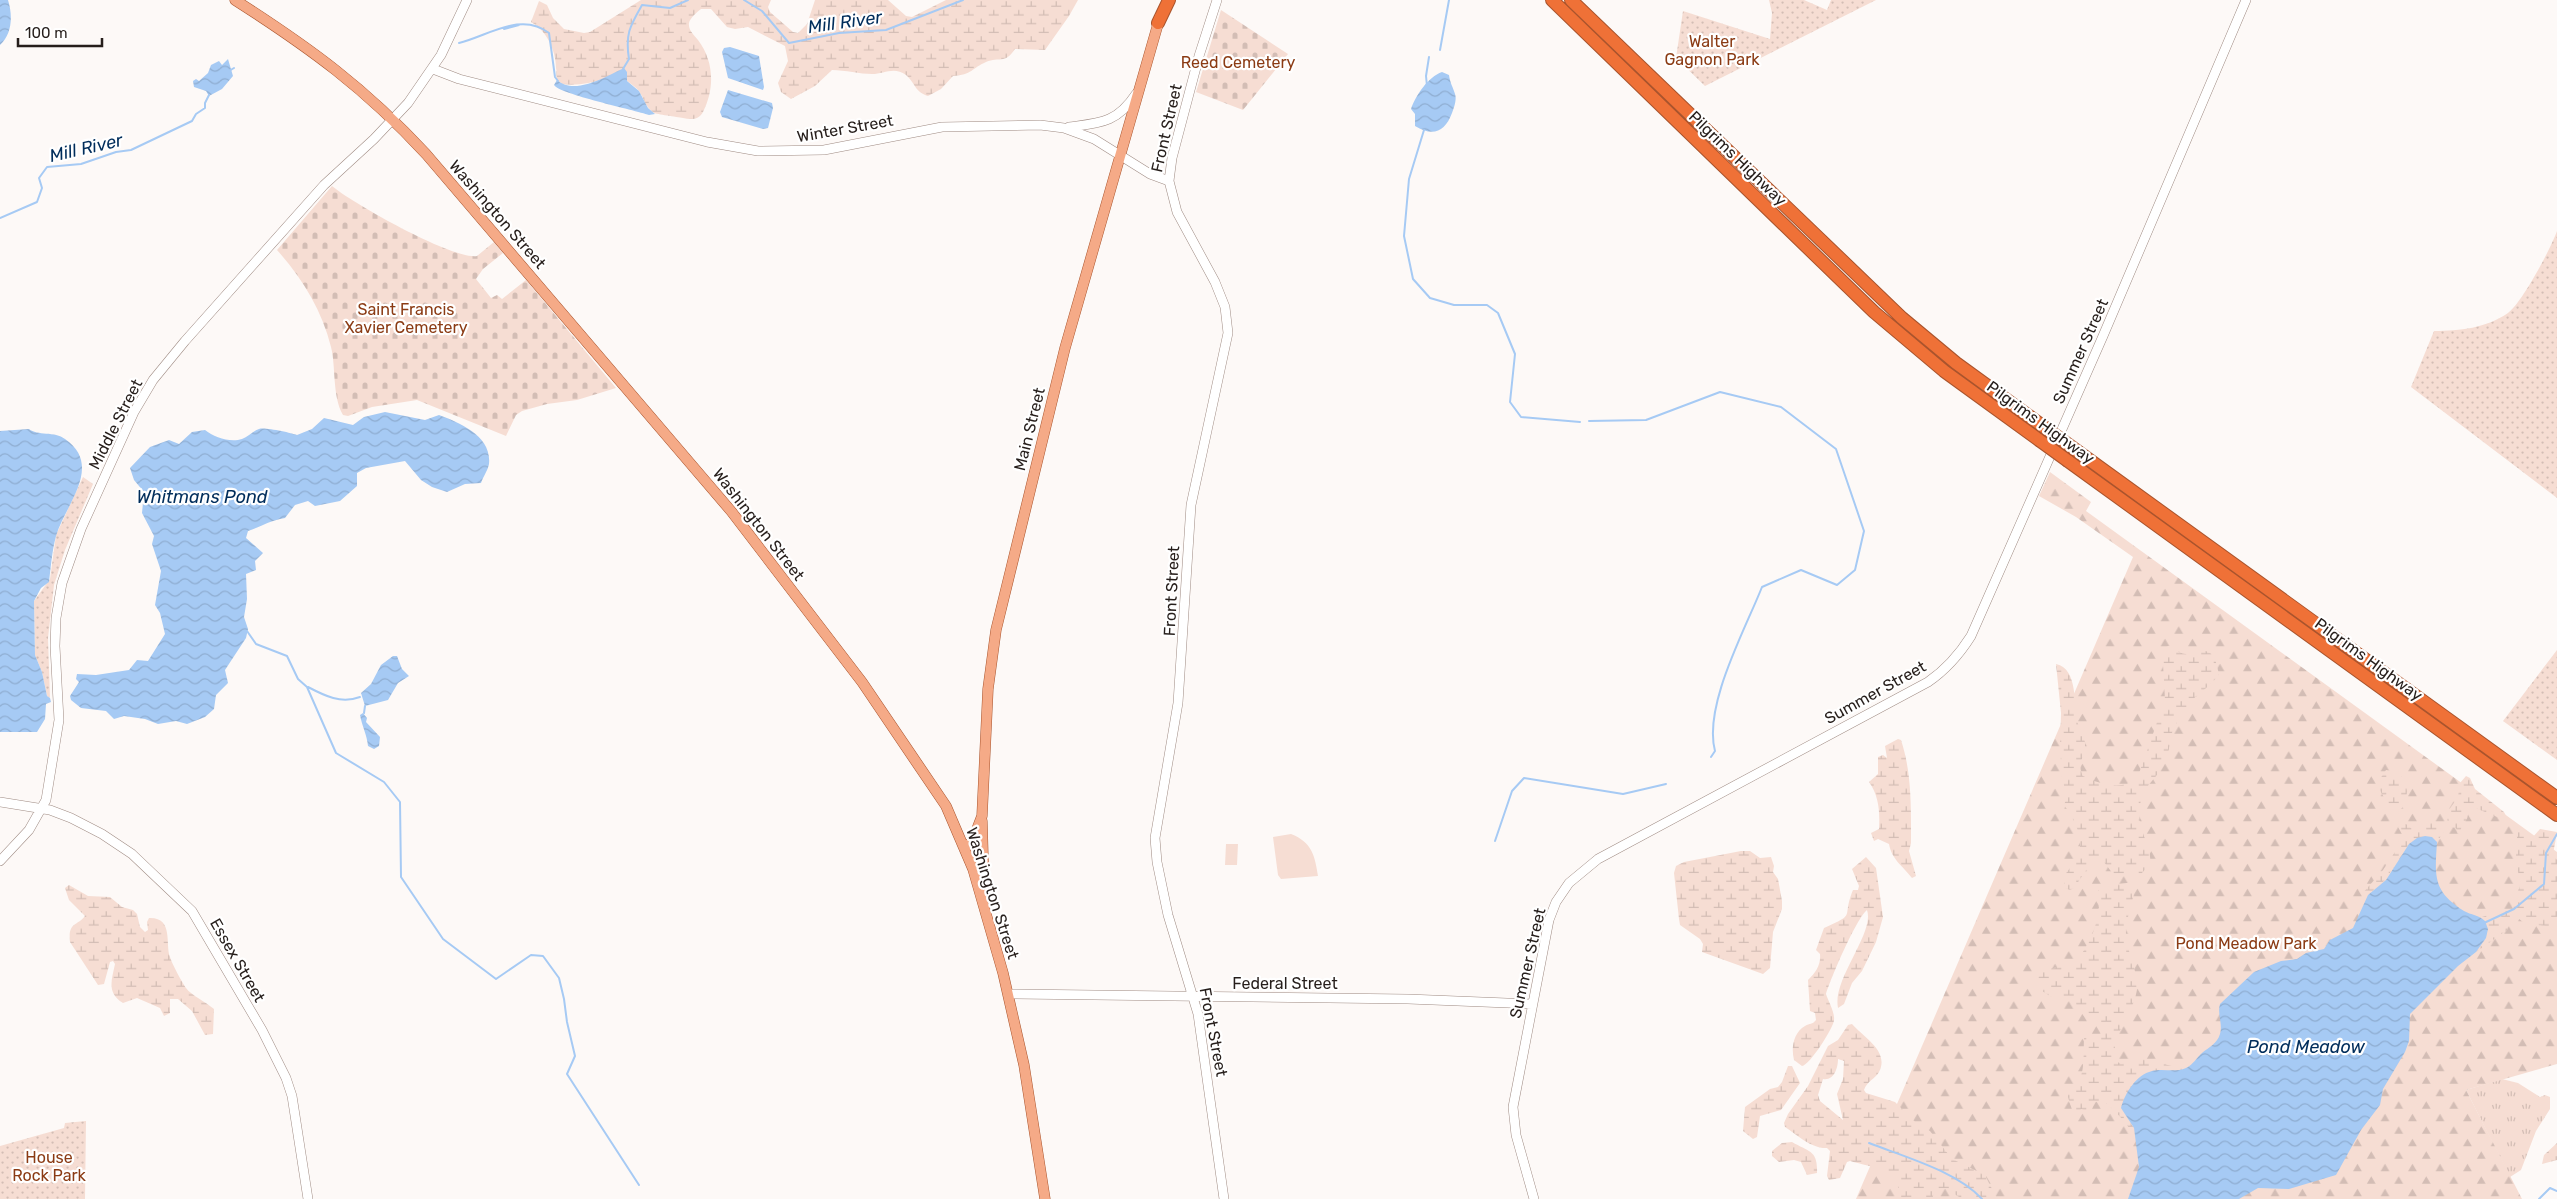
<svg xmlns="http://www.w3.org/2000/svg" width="2557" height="1199" font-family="Rubik,sans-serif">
<defs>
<pattern id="grass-tufts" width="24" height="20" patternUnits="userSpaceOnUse" patternTransform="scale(1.25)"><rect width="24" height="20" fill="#f6ddd3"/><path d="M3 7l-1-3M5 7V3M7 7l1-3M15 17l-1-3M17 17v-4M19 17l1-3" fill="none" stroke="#d3bdb5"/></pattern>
<pattern id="forest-firs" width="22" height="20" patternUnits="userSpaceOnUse" patternTransform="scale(1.25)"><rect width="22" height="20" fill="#f6ddd3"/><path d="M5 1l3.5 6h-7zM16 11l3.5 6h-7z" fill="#d3bdb5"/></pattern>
<pattern id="wetland-marsh" width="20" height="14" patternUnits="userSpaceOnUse" patternTransform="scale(1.25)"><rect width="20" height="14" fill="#f6ddd3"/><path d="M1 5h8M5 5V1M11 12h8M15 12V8" fill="none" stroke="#d3bdb5"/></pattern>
<pattern id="cemetery-stones" width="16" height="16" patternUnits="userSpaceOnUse" patternTransform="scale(1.25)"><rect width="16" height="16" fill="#f6ddd3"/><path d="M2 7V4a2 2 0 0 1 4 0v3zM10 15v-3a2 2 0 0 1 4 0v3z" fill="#d3bdb5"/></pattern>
<pattern id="park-dots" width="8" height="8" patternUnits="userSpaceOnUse" patternTransform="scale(1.25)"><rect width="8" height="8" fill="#f6ddd3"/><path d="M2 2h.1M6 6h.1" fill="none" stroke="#d3bdb5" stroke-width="1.8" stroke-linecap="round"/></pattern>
<pattern id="water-waves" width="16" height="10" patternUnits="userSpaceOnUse" patternTransform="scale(1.25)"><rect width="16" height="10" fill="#a6caf4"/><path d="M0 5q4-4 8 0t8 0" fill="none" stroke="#8fadd1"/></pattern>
</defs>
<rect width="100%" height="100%" fill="#fdf9f7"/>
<path fill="url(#grass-tufts)" d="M2502,1079L2518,1083L2540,1097L2545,1095L2550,1097V1109L2536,1131L2521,1170L2510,1177L2466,1090Z"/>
<path fill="url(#forest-firs)" d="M2050,472L2091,502L2086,511L2557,852V1064L2466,1090L2522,1199H1856L2133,557L2076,517L2039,496Z"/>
<path fill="url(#wetland-marsh)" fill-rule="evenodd" d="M641,0H771L768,7L770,12L793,32L798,33L807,24L815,0H888L906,16L912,17L946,0H1078L1069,16L1045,50L1015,49C1004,65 1000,56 986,62C972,68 972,75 953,76L941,89L928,96C915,92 915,83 906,75C894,66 884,74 872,74C860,74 845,70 832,70L815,86L791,99L781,92L778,83L788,61L785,46L748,27L735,29L727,27L711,9H701C697,12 690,18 689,23C688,30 694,35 698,40C714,61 715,88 703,112C699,120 691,120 683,118C677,117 656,114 654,113C645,107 644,98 639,91C636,87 631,84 627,81V72C617,71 614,75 605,79C591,83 576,86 562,84L557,80C556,75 557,72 556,68C556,50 546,30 531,22L539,1L547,5L553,18L564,29L584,33L590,32Z
M2169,646C2181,654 2187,658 2199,648L2214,655L2219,674C2211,687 2198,692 2189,704C2184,711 2177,721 2173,730C2169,740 2170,752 2165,763C2157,779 2144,784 2140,805C2135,829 2153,846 2150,864L2141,874H2113L2104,862L2093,860L2074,888L2070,890L2065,888L2064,876C2068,870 2073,865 2076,859C2087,841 2074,819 2064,805L2067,797L2062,778L2060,746L2061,713L2056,664C2079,669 2073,706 2078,724C2080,731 2084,736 2085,743C2086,756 2076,763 2083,776C2100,784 2120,791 2137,779L2165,700L2163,664L2166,647Z
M1898,739L1901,740C1912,773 1911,809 1911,843L1909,851L1916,876L1912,878C1902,865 1892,860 1889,844L1878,839L1874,841L1871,833L1879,829C1880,812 1879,796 1869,782L1878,774V757L1883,755L1887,758L1885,746Z
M2386,770C2409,772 2412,795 2400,811L2390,809C2387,799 2378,792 2378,782Z
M2466,776L2470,778L2475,789L2504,812L2506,816L2502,819L2473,807L2469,810L2467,819L2458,834L2456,828L2449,827L2446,814L2458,797L2460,783Z
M2427,821L2441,826L2444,831L2437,842L2432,837L2409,844L2385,880L2368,895L2364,901L2362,894L2383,870L2401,843L2404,838L2398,827L2400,824H2406L2411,828L2419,830Z
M2517,824L2532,838L2540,829L2557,832L2553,854L2557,860V927L2525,924L2517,917L2512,906L2520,886L2516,855L2518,843L2515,825Z
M1741,851H1750L1760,858L1771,857L1774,866L1773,872L1778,879L1782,901V909L1773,932L1770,968L1763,974L1702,952L1703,944L1700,939L1680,925L1679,919L1674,873L1676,866L1684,862Z
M1866,857L1876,868L1883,917L1876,942L1862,971L1852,983L1844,1004L1838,1008C1832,979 1875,933 1867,910C1856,919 1831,978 1826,994C1828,1001 1835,1012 1834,1020C1834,1027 1810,1065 1802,1066L1794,1060C1791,1048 1793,1033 1805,1026C1810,1023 1812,1025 1816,1020L1815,1013L1810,1011L1808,980C1816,972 1821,965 1820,954L1816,950L1824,928C1858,913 1841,919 1853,890H1858L1859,886L1852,869Z
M2135,882C2137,892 2125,918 2126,935C2127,953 2138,970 2137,988C2135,1013 2110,1034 2115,1061L2122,1064C2140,1052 2165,1066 2184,1069C2168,1074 2157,1069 2141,1076L2128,1120L2134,1128L2137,1145C2134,1129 2116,1112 2104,1101L2094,1102L2092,1109L2087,1111L2081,1109L2078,1114L2074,1116L2067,1094C2087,1084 2083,1056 2084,1038L2098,1037L2101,1033C2098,1022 2091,1023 2084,1016C2078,1009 2076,1001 2068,996L2053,998L2039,989L2036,984C2037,968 2060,966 2072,966C2091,945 2102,918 2098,891L2102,886Z
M69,885L88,896L110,897L122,907L133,910L137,914L140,927L145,932L148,930L147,922L149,918C174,917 165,944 170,957C172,964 182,982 186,988C191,995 206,1002 214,1009L213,1034L205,1035L192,1011L178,999H170V1013L164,1016L160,1008L137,998L123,1003C106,993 112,979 115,964L113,961L110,962L104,984L98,985L70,942C68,922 76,927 85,916L69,900L65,888Z
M2507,909L2510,916L2507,930L2476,952L2486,938L2485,921L2482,917Z
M1852,1024C1863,1037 1890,1051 1879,1072C1875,1079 1867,1081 1864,1090L1866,1093L1895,1102L1916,1123L1930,1131L1952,1159L1985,1175L1997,1199C1987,1199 1974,1199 1964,1199C1952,1196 1950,1184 1935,1190L1932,1199H1900C1900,1168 1873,1168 1850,1161L1847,1162L1840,1178L1829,1180L1827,1176L1830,1151L1827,1148C1812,1149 1797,1135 1785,1127L1784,1123L1788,1114L1808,1086L1828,1046L1838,1040L1848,1025ZM1838,1059L1844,1061L1843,1079L1837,1094L1843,1120L1820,1101L1818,1095L1823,1079C1834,1081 1838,1068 1838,1059Z
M1788,1066H1792L1800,1083L1781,1110L1760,1116L1757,1137L1753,1139L1743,1131L1745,1107L1770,1089L1778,1087L1782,1082Z
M1792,1142C1809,1152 1818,1150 1817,1173L1807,1175L1801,1162L1794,1160L1779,1162L1772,1156V1151L1782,1143Z
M2557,1143V1160L2542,1164L2544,1155Z"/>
<path fill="url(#cemetery-stones)" d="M1221,10L1288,54L1243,110L1196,92Z
M332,186C352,203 453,260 477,256L494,242L503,253L483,269L476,279L491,298L497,295L502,299L526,280L616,388L577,400L547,404L522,411L516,415L506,436L417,400L372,407L348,416L343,415C332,396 336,366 331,347C322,310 302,278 277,250Z"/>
<path fill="url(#park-dots)" d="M1769,0H1804L1827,10L1831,0H1876L1705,86L1676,58L1683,11L1770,39L1772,13Z
M2557,231V498L2411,387L2434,331C2460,331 2486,328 2508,313C2522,303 2551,248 2557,231Z
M83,477L93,484L65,550L54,585L48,638L50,698L47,696L42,672L35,655L34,601L50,579L56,535Z
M2557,650V760L2503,721Z
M86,1121L85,1199H0V1146L64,1128L65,1123Z"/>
<path fill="#f6ddd3" d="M1291,834C1312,842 1315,856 1318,876L1281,879L1278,875L1273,837Z
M1226,844H1238L1237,865H1225Z"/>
<path fill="url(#water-waves)" d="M0,0H8C13,16 12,34 0,45Z
M730,47L759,56L764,87L763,90L728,78L722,52L724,48Z
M228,59L233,76L222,89L209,96L206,91L194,87L193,81L196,79L199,81L208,73L211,65L219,61L222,65Z
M624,68L627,72V81L639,91L648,108L655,114L649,115C635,110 559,94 554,85L557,80C575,96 607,76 624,68Z
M1442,72L1449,75C1450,83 1453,87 1455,94C1457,99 1454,108 1452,113C1445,132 1433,137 1415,126V114L1411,109C1416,95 1428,77 1442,72Z
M728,90L772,103L773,108L768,128L763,129L722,117L720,112Z
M385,412L425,420L439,415C460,423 492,436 489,464C488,470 483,477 481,483L465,484L447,492L432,487L421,480L405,461L366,468L357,473V486L340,501L315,506L308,501L295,505L285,518C268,521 263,526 248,531L246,538L263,553L255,561L256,570L246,574L247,599L244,617L248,629L246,638L225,670L228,683L216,695L214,709L205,717L187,724L176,721L158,724L145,719L124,716L114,719L106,711L81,708L71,700L70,696L79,682L76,679L77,674L96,675L129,670L137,660L148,661L165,634L160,613L155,605L161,571L152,544L154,536L142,513L144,492L134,480L130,468L150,447L169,440L179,444L192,432L205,430C214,437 230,443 242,439C248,437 253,431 259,429C265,427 291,433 297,435L312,429L324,418L353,425L364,417Z
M29,429C37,436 55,431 65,439C104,466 65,505 56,536C52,551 51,566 49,582L41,588L34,601L35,655L42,672L47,696L50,698L51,702L46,704L45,719L37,732H0V431Z
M393,656H397L402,669L409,676L398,683L388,700L365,706L361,693L371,684L381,665Z
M363,713L367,718L366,722L380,737L379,746L374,749L368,746C367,735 362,726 360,715Z
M2425,836L2432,837L2437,842C2435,875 2432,891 2464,911C2471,915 2479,915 2485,921L2488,929L2486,938L2476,952L2458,966L2410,1014L2409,1041L2405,1052L2383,1089L2380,1105L2361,1130L2336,1175L2289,1189L2258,1188L2239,1199H2128L2139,1167L2134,1128L2121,1108C2125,1093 2136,1075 2152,1071C2164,1068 2174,1073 2186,1068C2194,1064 2196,1058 2202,1053C2209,1047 2217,1044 2220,1034C2223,1024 2217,1014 2220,1004L2254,972L2281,961L2297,959L2306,953L2324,949L2330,940L2353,928L2368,895L2386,880L2409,844L2417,838Z"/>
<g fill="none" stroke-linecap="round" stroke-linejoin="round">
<path stroke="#a6caf4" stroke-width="2" d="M744,0L762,11L789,43L839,33L886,30L963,0
M504,29L519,25
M459,43C488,36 521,11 549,33L555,77L558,81
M1440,50L1449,0
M623,69L629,59C625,34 630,26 642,5L670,8L688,0
M229,71L234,68
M1427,86L1426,76L1429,57
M1424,130L1409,179L1404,236L1413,279L1430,298L1454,305H1487L1498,313L1515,354L1510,402L1521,417L1580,422
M0,218L37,202L42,188L39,178L47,167L81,164L116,152L131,150L192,121L196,114L205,108V103L209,95
M1589,421L1646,420L1720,392L1781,407L1836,449L1864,531L1855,570L1837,585L1801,570L1762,587C1745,630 1703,706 1715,751L1711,757
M245,631H247L256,644L287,656L298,679L307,687L336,753L384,782L400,802L401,877L443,939L496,979L531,955L543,956L559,978L564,999L567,1022L575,1056L567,1074L639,1185
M308,687C325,696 341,704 360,697
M364,713L365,706
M1495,841L1512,791L1524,778L1623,794L1666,784
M2484,923L2514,909L2544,884L2546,853L2557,834
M1869,1143C1905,1157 1956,1171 1982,1199
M2539,1199L2550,1188L2557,1191"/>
<g stroke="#9f8b83" stroke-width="10">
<path id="secondary" d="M1217,0L1199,56L1172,158L1169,181L1177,212L1215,282L1225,307L1228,333L1191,505L1178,703L1155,838L1157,862L1168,915L1198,1014L1224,1199
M433,69L459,79L707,142L758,151L824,150L942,127L1040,125L1064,128L1094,139L1150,174L1169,181
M1069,127C1100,123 1117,123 1136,94
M0,802L50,810L71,818L102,834L132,854L192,911L262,1030L286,1078L292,1096L308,1199
M0,861L29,830L46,800L59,720L55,646L56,618L62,583L81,529L134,412L153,380L185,341L324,185L374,139L408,103L441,55L467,0
M1009,994L1408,999L1532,1004
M1534,1199L1516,1135L1513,1107L1549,920L1556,902L1569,883L1598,859L1928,682C1947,669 1959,655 1971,636L2103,336L2246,0"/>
</g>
<g stroke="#a9542d" stroke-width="11">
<path id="primary" d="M235,0C310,48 365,88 426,154L731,511L862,682L946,806L973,869L1003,973L1024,1065L1045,1199
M982,821L984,889
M965,847L972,842L982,816L988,689L996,630L1065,348L1160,17"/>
</g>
<g stroke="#a9542d" stroke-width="14">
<path id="highway" d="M1552,0L1874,312L1944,371L2039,440
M1571,0L1902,318L1956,363L2044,427
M1158,23L1169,0
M2073,448L2557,798
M2068,461L2557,815"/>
</g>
<use href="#secondary" stroke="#fff" stroke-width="9"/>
<use href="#primary" stroke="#f5aa87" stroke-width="10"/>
<use href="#highway" stroke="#ef7137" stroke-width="12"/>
<g stroke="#a9542d" stroke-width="14" stroke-linecap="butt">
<path id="highway-bridge" d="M2044,427L2073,448
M2039,440L2068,461"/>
</g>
<use href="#highway-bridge" stroke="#ef7137" stroke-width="12"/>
</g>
<g text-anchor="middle" stroke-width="4.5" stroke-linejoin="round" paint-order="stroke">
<g font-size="16" fill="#8b3b14" stroke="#fff">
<text x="1712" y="47">Walter<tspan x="1712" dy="18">Gagnon Park</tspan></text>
<text x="1238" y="68">Reed Cemetery</text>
<text x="406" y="315">Saint Francis<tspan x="406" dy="18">Xavier Cemetery</tspan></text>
<text x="2246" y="949">Pond Meadow Park</text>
<text x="49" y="1163">House<tspan x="49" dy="18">Rock Park</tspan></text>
</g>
<g font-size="16" fill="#261e1b" stroke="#fff">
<text transform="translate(845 128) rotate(-10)" y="6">Winter Street</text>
<text transform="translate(1166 128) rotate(-77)" y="6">Front Street</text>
<text transform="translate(1738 158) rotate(44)" y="6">Pilgrims Highway</text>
<text transform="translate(498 214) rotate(49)" y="6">Washington Street</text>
<text transform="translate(2080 351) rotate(-66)" y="6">Summer Street</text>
<text transform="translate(2041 422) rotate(36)" y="6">Pilgrims Highway</text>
<text transform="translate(115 424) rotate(-63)" y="6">Middle Street</text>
<text transform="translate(1029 429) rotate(-76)" y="6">Main Street</text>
<text transform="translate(759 524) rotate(52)" y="6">Washington Street</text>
<text transform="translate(1171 591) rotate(-87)" y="6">Front Street</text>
<text transform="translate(2369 659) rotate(36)" y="6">Pilgrims Highway</text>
<text transform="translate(1875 692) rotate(-29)" y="6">Summer Street</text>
<text transform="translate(993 893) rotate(72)" y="6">Washington Street</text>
<text transform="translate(238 960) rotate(60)" y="6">Essex Street</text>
<text transform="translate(1527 963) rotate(-77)" y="6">Summer Street</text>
<text x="1285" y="989">Federal Street</text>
<text transform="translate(1214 1032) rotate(79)" y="6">Front Street</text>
</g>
<g font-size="18" font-style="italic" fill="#002d5b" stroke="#fff">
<text transform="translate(845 22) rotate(-8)" y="6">Mill River</text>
<text transform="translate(86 148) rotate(-13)" y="6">Mill River</text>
<text x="202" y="503">Whitmans Pond</text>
<text x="2306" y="1053">Pond Meadow</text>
</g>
</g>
<path d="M18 38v8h84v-8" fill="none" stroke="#261e1b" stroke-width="2.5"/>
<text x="25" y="38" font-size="15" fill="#261e1b" stroke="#ffffff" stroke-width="4" paint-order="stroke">100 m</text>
</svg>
